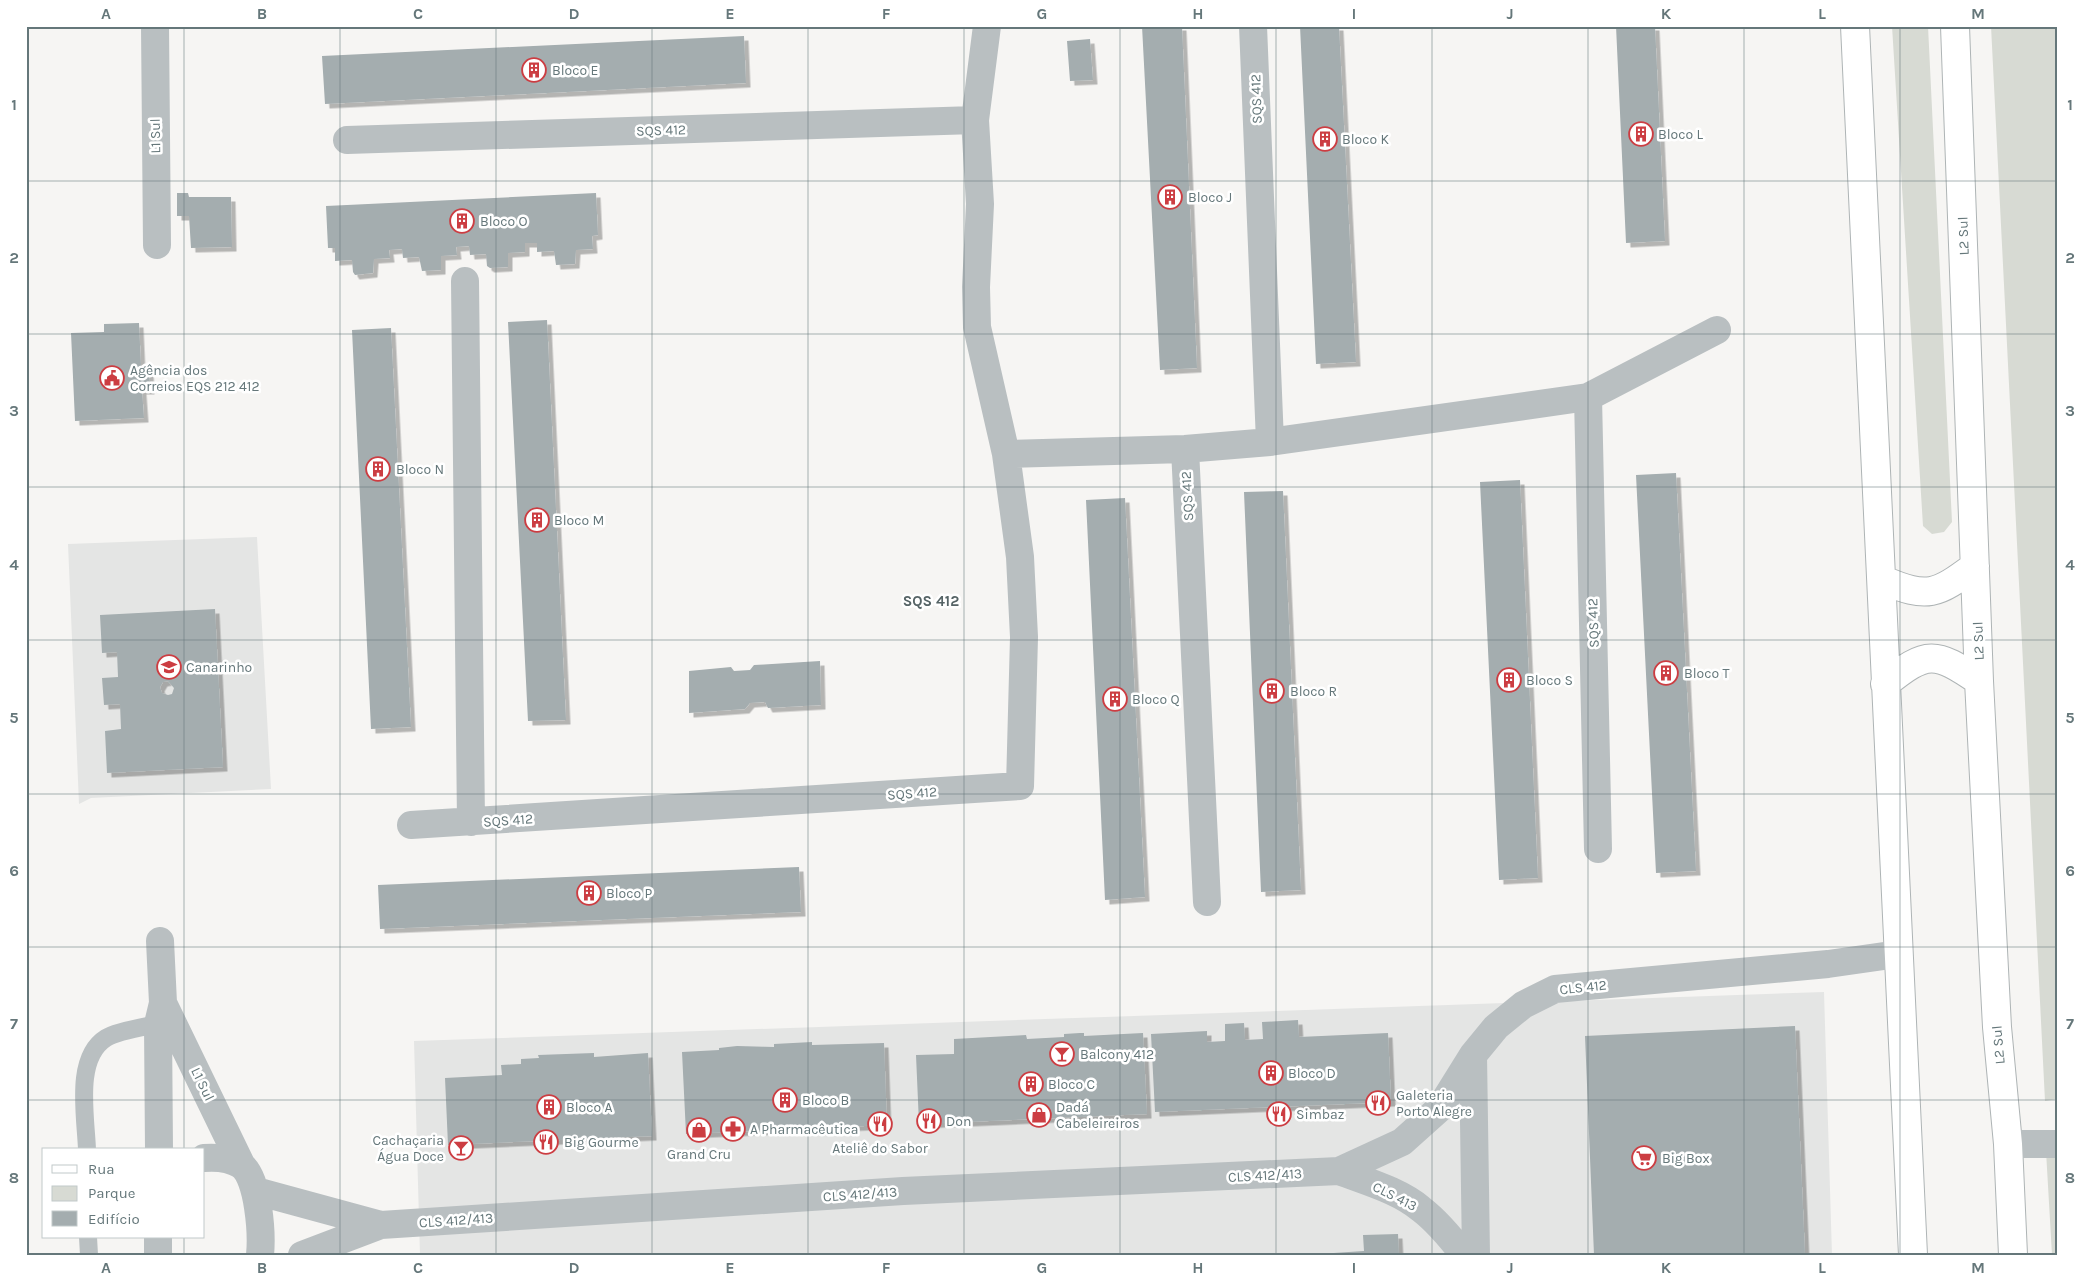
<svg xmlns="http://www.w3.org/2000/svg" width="2084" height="1281" font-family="Karla,sans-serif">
<defs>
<filter id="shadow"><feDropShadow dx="4.5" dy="4.5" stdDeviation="0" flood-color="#0004"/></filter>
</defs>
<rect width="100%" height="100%" fill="#f6f5f3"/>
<path fill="#e4e5e4" d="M257,537L271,789L91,798L79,804L68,544Z
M1824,992L1832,1255H420L414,1041Z"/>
<path fill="#d7dad3" d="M1892,26H1928L1952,522L1944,532L1932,534L1923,526Z
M1991,26H2058V1099L2045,1101Z
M2046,1151L2058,1152V1255H2052Z"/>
<path fill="#a4adaf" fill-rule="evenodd" filter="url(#shadow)" d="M1142,26H1182L1197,368L1160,370Z
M1300,26H1339L1356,362L1316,364Z
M1616,26H1655L1665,241L1626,243Z
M744,36L746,83L325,104L322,56Z
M1090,39L1093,80L1070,81L1067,41Z
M177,193H188L189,197H231L232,247L191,248L189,216H177Z
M596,193L598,235L592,236L593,249L576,250L575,264L556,265L554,251L537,252V243H525V252L508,253V267L490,268L487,266L486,254L470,255L469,246L456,247L457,255L441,256V270L422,271L419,257L403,258L402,249L389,250L390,258L374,259L373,273L355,275L353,272L352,260L335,261V248H328L326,206Z
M547,320L566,720L528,721L508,322Z
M139,323L141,367L149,366L150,390H142L144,418L75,421L71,333L104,332V324Z
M391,328L411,727L371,729L352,330Z
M1676,473L1696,871L1656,873L1636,475Z
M1520,480L1538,878L1499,880L1480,482Z
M1283,491L1301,890L1261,892L1244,492Z
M1125,498L1145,897L1105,900L1086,500Z
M215,609L223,767L107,773L105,731L121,729L120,704L104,705L102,678L118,677L117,652L102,653L100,615ZM168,681L174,688L172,694L168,695L162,693L160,687L163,682Z
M820,661L821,705L768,708L765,702L750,703L745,709L689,713V671L731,667L734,671L750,670L754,665Z
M799,867L801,912L380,929L378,885Z
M1298,1020L1299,1037L1388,1033L1391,1102L1155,1112L1151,1034L1207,1031V1042L1225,1041V1024L1244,1023L1245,1040L1263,1039L1262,1022Z
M1795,1026L1805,1255H1594L1585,1036Z
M1080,1033H1084V1036L1143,1033L1147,1114L919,1124L916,1055L954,1054V1039L1026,1035L1027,1039L1064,1037V1034Z
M812,1042V1045L884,1043L887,1125L686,1134L682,1052L719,1050V1048L737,1046L774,1047V1044Z
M594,1053V1057L648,1053L652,1136L448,1145L445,1078L502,1075L501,1065L521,1064V1059L539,1058L538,1055Z
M1398,1234L1399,1255H1303L1364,1251L1363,1235Z"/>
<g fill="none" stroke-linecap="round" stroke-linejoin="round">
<g stroke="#aeb4b5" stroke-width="30">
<path id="primary" d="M1855,26L1913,1255
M1955,26L1979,681L1997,1027L2008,1144L2013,1255
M1883,580C1928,599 1936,595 1975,566
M1885,684C1927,650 1935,651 1979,681"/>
</g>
<path stroke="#b9bfc1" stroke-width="18" d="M87,1150C86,1117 74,1058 106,1038C117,1031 144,1027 158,1024
M88,1237L89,1255"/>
<path stroke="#b9bfc1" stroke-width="28" d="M1253,26L1270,442
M347,140L975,120
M465,281L471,822
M1588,397L1598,849
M1185,449L1207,902
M1006,454L1185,449L1270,442L1588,397L1717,330
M411,825L1020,786L1024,637L1020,557L1006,454L977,327L976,287L980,204L975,120L987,26"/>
<path stroke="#b9bfc1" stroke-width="28" d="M155,26L157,245
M163,1003L242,1166
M1473,1055L1476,1255
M2008,1144H2058
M159,1150L158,1024L163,1003L160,941
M204,1158C217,1157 230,1158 241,1165C259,1178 262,1235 260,1255
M1339,1171C1367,1182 1398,1190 1421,1209C1438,1222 1451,1238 1464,1255
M256,1191L381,1225
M158,1237V1255
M302,1255L381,1225L903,1191L1339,1171L1402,1142L1440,1108L1473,1055L1496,1027L1523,1005L1555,989L1828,964L1898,954"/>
<use href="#primary" stroke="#fff" stroke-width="28"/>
</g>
<path fill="none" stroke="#65777a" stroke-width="1" stroke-opacity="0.55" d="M184,26V1150M340,26V1255M496,26V1255M652,26V1255M808,26V1255M964,26V1255M1120,26V1255M1276,26V1255M1432,26V1255M1588,26V1255M1744,26V1255M1900,26V1255M26,181H2058M26,334H2058M26,487H2058M26,640H2058M26,794H2058M26,947H2058M26,1100H2058M184,1237V1255"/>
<defs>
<g id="building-ring" transform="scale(1.25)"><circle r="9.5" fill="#fff" stroke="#cc3d42" stroke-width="1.5"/><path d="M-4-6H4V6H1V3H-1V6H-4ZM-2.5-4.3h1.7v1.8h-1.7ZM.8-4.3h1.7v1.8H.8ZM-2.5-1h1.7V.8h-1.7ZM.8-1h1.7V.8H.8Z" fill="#cc3d42"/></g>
<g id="civic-ring" transform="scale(1.25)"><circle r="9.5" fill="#fff" stroke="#cc3d42" stroke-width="1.5"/><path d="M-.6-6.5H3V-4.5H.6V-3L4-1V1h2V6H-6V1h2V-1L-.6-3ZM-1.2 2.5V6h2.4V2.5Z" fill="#cc3d42"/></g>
<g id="school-ring" transform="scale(1.25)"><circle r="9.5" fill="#fff" stroke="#cc3d42" stroke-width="1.5"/><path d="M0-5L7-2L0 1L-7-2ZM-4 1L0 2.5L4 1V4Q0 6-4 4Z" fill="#cc3d42"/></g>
<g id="bar-ring" transform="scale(1.25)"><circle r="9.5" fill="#fff" stroke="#cc3d42" stroke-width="1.5"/><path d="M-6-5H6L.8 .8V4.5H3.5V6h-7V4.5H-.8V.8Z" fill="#cc3d42"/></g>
<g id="restaurant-ring" transform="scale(1.25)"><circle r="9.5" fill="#fff" stroke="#cc3d42" stroke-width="1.5"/><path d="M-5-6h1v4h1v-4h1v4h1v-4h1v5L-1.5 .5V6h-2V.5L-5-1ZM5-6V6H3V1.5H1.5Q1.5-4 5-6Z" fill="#cc3d42"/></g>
<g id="shop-ring" transform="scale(1.25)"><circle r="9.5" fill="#fff" stroke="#cc3d42" stroke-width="1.5"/><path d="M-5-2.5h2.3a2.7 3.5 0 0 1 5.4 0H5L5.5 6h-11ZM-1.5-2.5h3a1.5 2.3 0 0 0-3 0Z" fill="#cc3d42"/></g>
<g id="pharmacy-ring" transform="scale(1.25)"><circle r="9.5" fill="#fff" stroke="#cc3d42" stroke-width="1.5"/><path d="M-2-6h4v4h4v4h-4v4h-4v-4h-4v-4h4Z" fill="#cc3d42"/></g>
<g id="supermarket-ring" transform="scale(1.25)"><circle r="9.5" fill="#fff" stroke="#cc3d42" stroke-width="1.5"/><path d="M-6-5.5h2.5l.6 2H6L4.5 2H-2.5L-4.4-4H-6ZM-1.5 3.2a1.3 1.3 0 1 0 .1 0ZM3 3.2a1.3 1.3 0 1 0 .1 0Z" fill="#cc3d42"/></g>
</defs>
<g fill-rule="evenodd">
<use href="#building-ring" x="534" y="70"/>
<use href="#building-ring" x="1641" y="134"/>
<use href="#building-ring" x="1325" y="139"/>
<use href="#building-ring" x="1170" y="197"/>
<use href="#building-ring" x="462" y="221"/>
<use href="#civic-ring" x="112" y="378"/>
<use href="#building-ring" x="378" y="469"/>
<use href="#building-ring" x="537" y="520"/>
<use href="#school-ring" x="169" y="667"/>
<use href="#building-ring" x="1666" y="673"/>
<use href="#building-ring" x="1509" y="680"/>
<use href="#building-ring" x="1272" y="691"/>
<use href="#building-ring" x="1115" y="699"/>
<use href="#building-ring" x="589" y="893"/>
<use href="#bar-ring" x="1062" y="1054"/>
<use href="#building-ring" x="1271" y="1073"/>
<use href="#building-ring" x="1031" y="1084"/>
<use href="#building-ring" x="785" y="1100"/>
<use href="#restaurant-ring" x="1378" y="1103"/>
<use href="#building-ring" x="549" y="1107"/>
<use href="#restaurant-ring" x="1279" y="1114"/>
<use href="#shop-ring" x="1039" y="1115"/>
<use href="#restaurant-ring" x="929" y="1121"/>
<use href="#restaurant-ring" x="880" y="1124"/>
<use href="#pharmacy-ring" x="733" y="1129"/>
<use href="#shop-ring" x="699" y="1130"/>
<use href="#restaurant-ring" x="546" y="1142"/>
<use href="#bar-ring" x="461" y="1148"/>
<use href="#supermarket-ring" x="1644" y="1158"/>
</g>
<g text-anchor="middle" stroke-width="5" stroke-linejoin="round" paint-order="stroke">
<g font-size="14" fill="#65777a" stroke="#fff" text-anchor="start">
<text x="552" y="75">Bloco E</text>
<text x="1658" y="139">Bloco L</text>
<text x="1342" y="144">Bloco K</text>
<text x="1188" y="202">Bloco J</text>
<text x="480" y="226">Bloco O</text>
<text x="130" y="375">Agência dos<tspan x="130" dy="16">Correios EQS 212 412</tspan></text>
<text x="396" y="474">Bloco N</text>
<text x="554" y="525">Bloco M</text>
<text x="186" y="672">Canarinho</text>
<text x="1684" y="678">Bloco T</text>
<text x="1526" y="685">Bloco S</text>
<text x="1290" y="696">Bloco R</text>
<text x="1132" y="704">Bloco Q</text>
<text x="606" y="898">Bloco P</text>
<text x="1080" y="1059">Balcony 412</text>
<text x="1288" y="1078">Bloco D</text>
<text x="1048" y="1089">Bloco C</text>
<text x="1396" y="1100">Galeteria<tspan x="1396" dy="16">Porto Alegre</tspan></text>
<text x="802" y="1105">Bloco B</text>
<text x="566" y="1112">Bloco A</text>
<text x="1056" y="1112">Dadá<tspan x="1056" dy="16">Cabeleireiros</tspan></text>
<text x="1296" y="1119">Simbaz</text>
<text x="946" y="1126">Don</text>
<text x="750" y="1134">A Pharmacêutica</text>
<text x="444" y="1145" text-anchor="end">Cachaçaria<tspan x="444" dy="16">Água Doce</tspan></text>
<text x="564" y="1147">Big Gourme</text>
<text x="880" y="1153" text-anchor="middle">Ateliê do Sabor</text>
<text x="699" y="1159" text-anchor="middle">Grand Cru</text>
<text x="1662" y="1163">Big Box</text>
</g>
<g font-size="14" fill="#65777a" stroke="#fff">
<text transform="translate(1256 99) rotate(-92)" y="5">SQS 412</text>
<text transform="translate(661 130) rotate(-2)" y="5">SQS 412</text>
<text transform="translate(155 136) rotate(-91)" y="5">L1 Sul</text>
<text transform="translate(1963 236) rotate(-92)" y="5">L2 Sul</text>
<text transform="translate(1187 496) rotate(-93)" y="5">SQS 412</text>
<text transform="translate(1593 623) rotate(-92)" y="5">SQS 412</text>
<text transform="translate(1978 641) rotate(-92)" y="5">L2 Sul</text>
<text transform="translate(912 793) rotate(-4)" y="5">SQS 412</text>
<text transform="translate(508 820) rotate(-4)" y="5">SQS 412</text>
<text transform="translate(1583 987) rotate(-6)" y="5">CLS 412</text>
<text transform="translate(1998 1045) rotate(-95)" y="5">L2 Sul</text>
<text transform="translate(203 1084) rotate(64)" y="5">L1 Sul</text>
<text transform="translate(1265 1175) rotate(-3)" y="5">CLS 412/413</text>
<text transform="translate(860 1194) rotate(-4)" y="5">CLS 412/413</text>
<text transform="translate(1395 1196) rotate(27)" y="5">CLS 413</text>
<text transform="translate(456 1220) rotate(-4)" y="5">CLS 412/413</text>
</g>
<g font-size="15" font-weight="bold" fill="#566466" stroke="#fff">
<text x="931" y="606">SQS 412</text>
</g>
</g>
<rect width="2084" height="1281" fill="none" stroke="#ffffff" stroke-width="55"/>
<rect x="42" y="1148" width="162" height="90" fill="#ffffff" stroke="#c1c9ca"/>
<rect x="52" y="1165" width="25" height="8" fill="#ffffff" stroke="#c1c9ca"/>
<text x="88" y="1174" font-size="15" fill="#65777a">Rua</text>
<rect x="52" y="1186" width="25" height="15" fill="#d7dad3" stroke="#c1c9ca"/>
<text x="88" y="1198" font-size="15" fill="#65777a">Parque</text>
<rect x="52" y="1211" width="25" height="15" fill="#a4adaf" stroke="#c1c9ca"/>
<text x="88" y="1224" font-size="15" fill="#65777a">Edifício</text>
<rect x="28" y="28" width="2028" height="1226" fill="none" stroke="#65777a" stroke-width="2"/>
<g font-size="16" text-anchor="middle" font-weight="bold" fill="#65777a">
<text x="106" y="19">A</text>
<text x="262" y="19">B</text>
<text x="418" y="19">C</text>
<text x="574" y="19">D</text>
<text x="730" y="19">E</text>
<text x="886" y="19">F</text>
<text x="1042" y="19">G</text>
<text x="1198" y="19">H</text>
<text x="1354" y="19">I</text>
<text x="1510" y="19">J</text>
<text x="1666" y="19">K</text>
<text x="1822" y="19">L</text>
<text x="1978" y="19">M</text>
<text x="14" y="110">1</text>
<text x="2070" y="110">1</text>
<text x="14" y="263">2</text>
<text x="2070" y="263">2</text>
<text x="14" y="416">3</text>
<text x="2070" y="416">3</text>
<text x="14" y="570">4</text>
<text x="2070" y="570">4</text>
<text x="14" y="723">5</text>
<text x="2070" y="723">5</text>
<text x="14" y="876">6</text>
<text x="2070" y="876">6</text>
<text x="14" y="1029">7</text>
<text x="2070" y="1029">7</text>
<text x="14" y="1183">8</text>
<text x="2070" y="1183">8</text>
<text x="106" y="1273">A</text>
<text x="262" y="1273">B</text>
<text x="418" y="1273">C</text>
<text x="574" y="1273">D</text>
<text x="730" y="1273">E</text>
<text x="886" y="1273">F</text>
<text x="1042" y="1273">G</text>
<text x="1198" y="1273">H</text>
<text x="1354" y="1273">I</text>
<text x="1510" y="1273">J</text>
<text x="1666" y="1273">K</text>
<text x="1822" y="1273">L</text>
<text x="1978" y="1273">M</text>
</g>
</svg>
